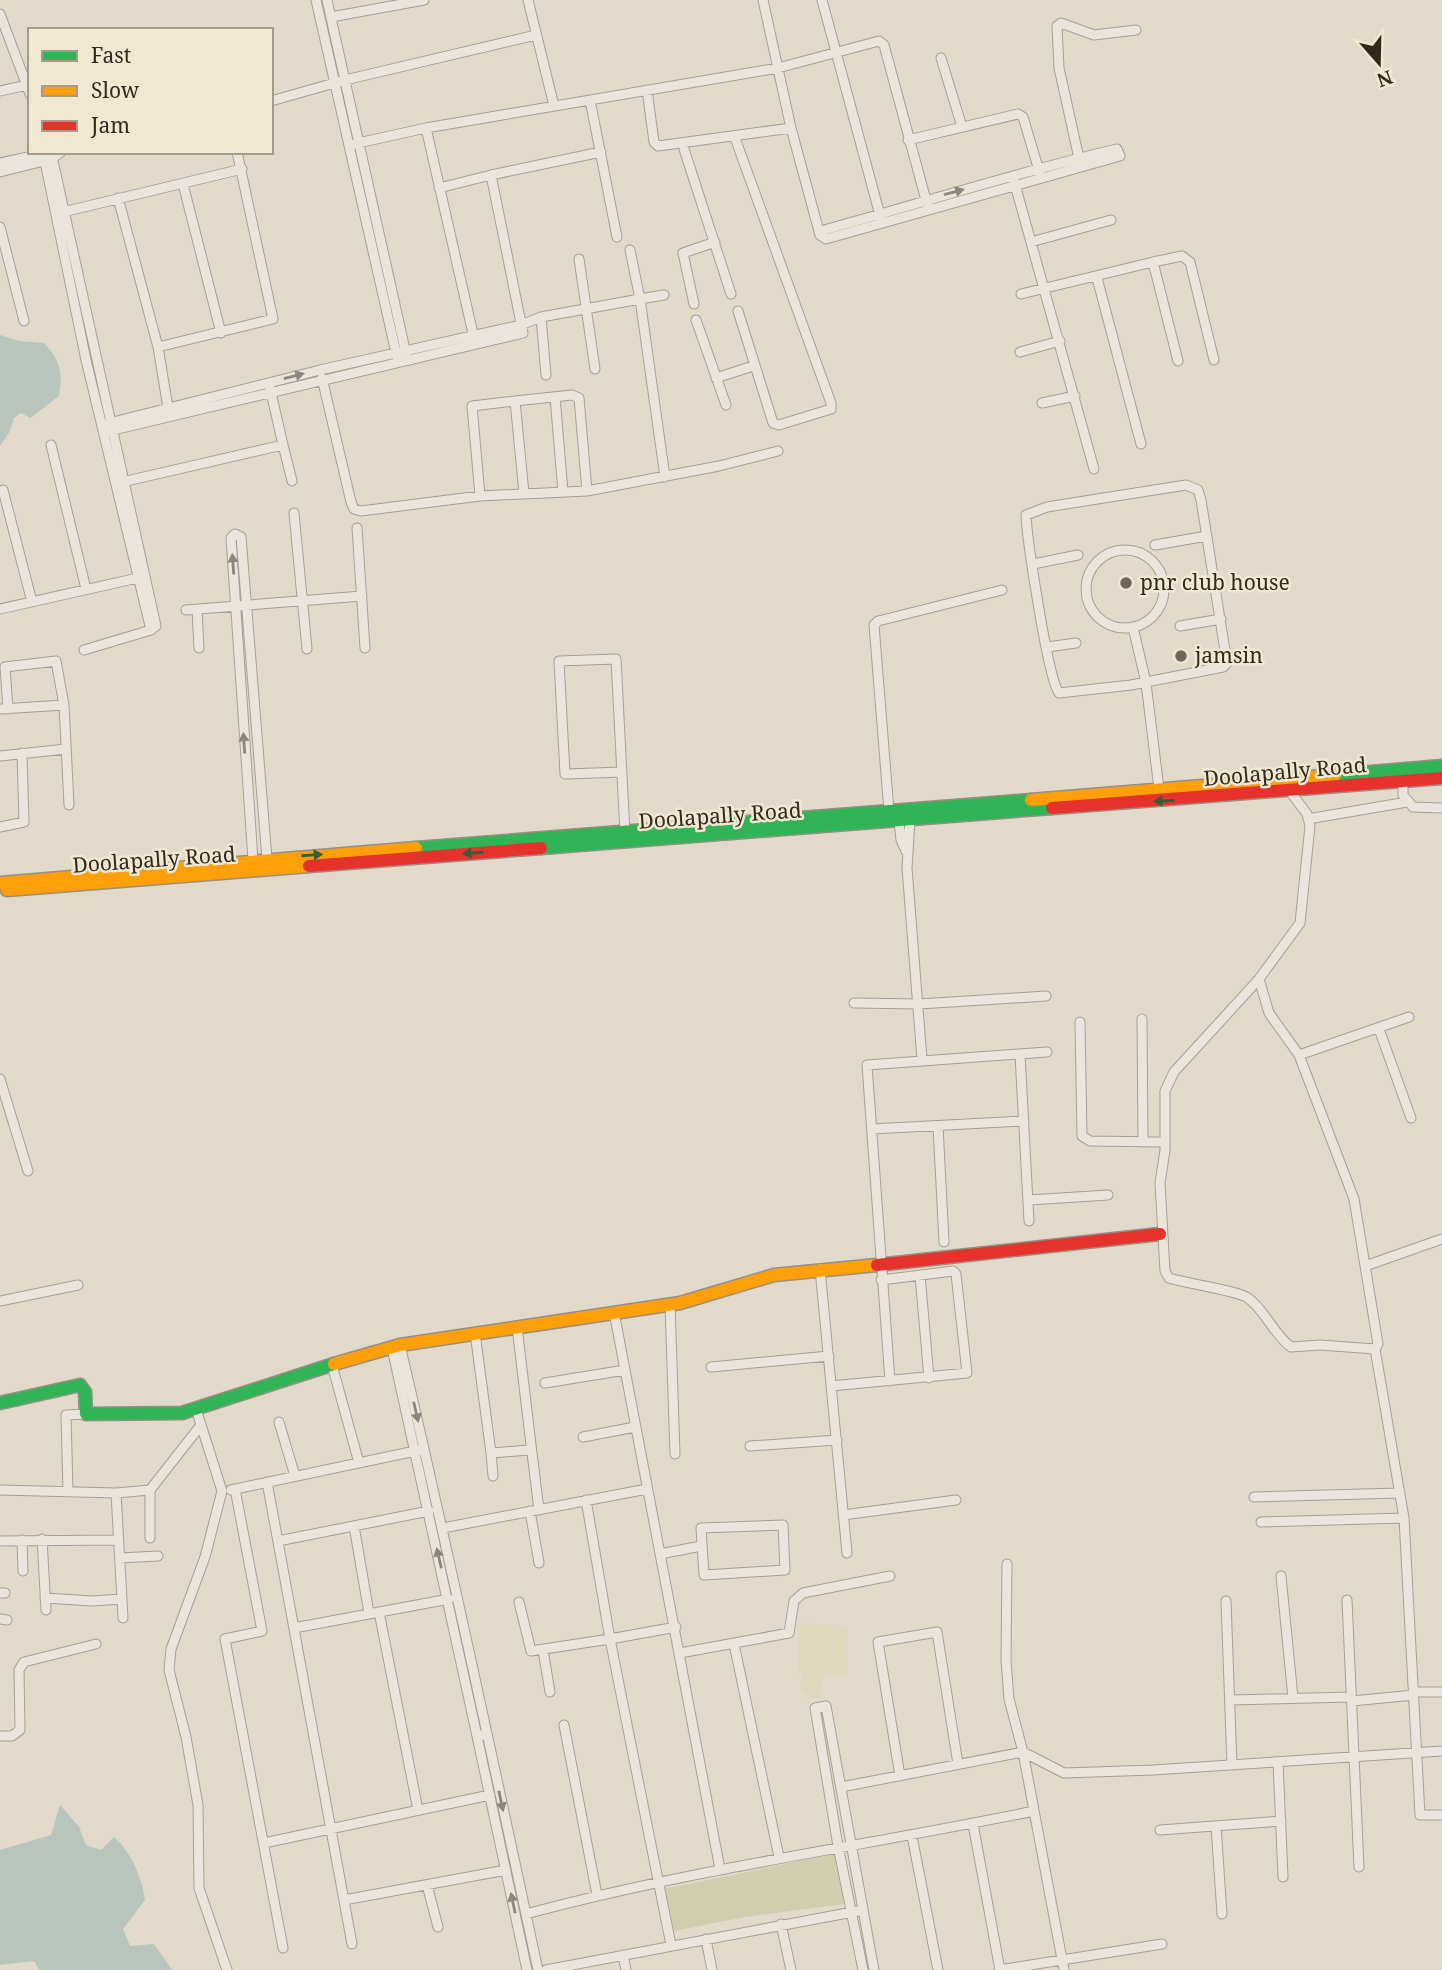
<svg xmlns="http://www.w3.org/2000/svg" width="1442" height="1970" font-family="'Noto Serif',serif">
<rect width="100%" height="100%" fill="#e1dacb"/>
<path fill="#dfd8bd" d="M798,1623L847,1626V1677L822,1676L821,1697L809,1699L800,1689L803,1673L798,1672Z"/>
<path fill="#cfcfaf" d="M834,1854L844,1904L745,1917L674,1931L664,1889Z"/>
<path fill="#b7c5bc" d="M0,335L19,341L44,343C60,360 63,372 59,396L30,418L21,413L14,418L10,431L0,446Z
M60,1805L79,1827L86,1845L101,1850L114,1837C131,1852 142,1877 145,1900L123,1929L130,1946L154,1944L172,1970H39L34,1961L0,1965V1850L51,1835Z"/>
<g fill="none" stroke-linecap="round" stroke-linejoin="round">
<g stroke="#a69f95" stroke-width="11">
<path id="street" d="M316,0L397,357
M327,0L406,354
M528,0L554,106
M763,0L791,128L820,235L826,239L1120,156L1117,149C1018,172 922,203 824,230L820,235
M822,0L881,219
M0,14L30,94
M331,17L424,0
M941,58L962,127
M647,90L654,142L658,146L791,128
M0,91L27,85
M590,100L617,237
M271,101L345,80L536,35
M426,128L474,338
M735,138L831,403V409L779,425L773,423L738,311
M908,140L1018,114L1023,117L1040,174
M349,145L426,128L778,68L879,41L884,45L927,204
M684,149L731,294
M43,152L86,360L151,630L156,626L51,152
M0,163L46,153
M1080,163L1059,68L1057,26L1061,23L1094,35L1136,30
M0,172L52,159L61,152
M1014,181L1094,469
M183,184L221,333
M439,188L491,175
M118,198L158,347L169,414
M63,212L242,169
M0,227L24,321
M1031,242L1111,220
M630,250L640,299L664,295
M579,259L595,369
M1097,278L1141,444
M1021,294L1153,262
M694,304L683,253L715,242
M541,317L546,375
M696,320L726,405
M158,347L273,319L237,152
M1020,352L1060,341
M1178,361L1153,262L1182,256L1190,262L1214,360
M322,378L351,502L354,509L361,511L480,496L587,491L719,466L778,451
M716,378L753,366
M555,397L563,492
M515,401L572,395L579,398L587,491
M1042,403L1075,396
M105,424L320,370L521,325L541,317L640,299L665,477
M109,431L523,333L491,175L601,152
M51,445L86,589
M283,445L292,481
M118,483L283,445L270,388
M1186,485L1198,490L1201,500L1227,663L1223,667L1131,685L1059,693C1048,679 1027,539 1026,515L1047,507Z
M3,490L32,602
M480,496L472,406L515,401L524,493
M294,513L307,649
M357,528L365,648
M1155,545L1207,536
M1086 589a39 39 0 1 1 78 0a39 39 0 1 1-78 0Z
M1033,564L1078,555
M0,609L142,577
M186,610L362,596
M197,610L199,648
M1180,626L1221,619
M1133,627L1146,683L1159,789
M1047,647L1076,643
M84,650L151,630
M0,709L64,705
M8,709L5,667L56,661L64,705L69,805
M0,756L66,749
M622,772L565,774L559,661L616,659L625,833
M1403,781V795L1413,807L1442,808
M1289,790L1307,814L1310,826L1300,923L1259,979L1174,1072L1165,1091V1150L1160,1183L1165,1271L1169,1278C1188,1284 1236,1290 1248,1298C1266,1311 1273,1334 1291,1347L1320,1345L1375,1349
M889,811L874,625L878,621L1002,590
M1308,819L1407,802
M910,820L907,868L922,1059
M899,821L901,840L906,851
M0,827L24,822L22,753
M253,860L231,538L235,534L241,537L267,859
M1259,979L1269,1013L1299,1055L1354,1199L1378,1344L1375,1349L1404,1518L1420,1815H1442
M854,1003L919,1004L1046,996
M1142,1019L1143,1142
M1080,1022L1082,1136L1090,1141L1165,1142
M1379,1029L1411,1118
M1020,1055L1029,1221
M1299,1055L1409,1017
M0,1079L28,1171
M938,1126L944,1242
M872,1129L1024,1121
M1029,1200L1108,1195
M1368,1265L1442,1239
M820,1269L847,1553
M920,1275L929,1378
M0,1301L78,1285
M670,1304L675,1454
M614,1312L720,1869
M517,1327L532,1453
M475,1333L491,1453L529,1450L532,1453L539,1510
M400,1345C449,1553 493,1761 538,1970
M392,1348L477,1736
M332,1365L359,1463
M711,1367L829,1356
M890,1381L867,1065L1047,1052
M545,1383L625,1370
M831,1386L967,1373L956,1274L953,1271L881,1280
M196,1409L222,1491L205,1557L171,1649L169,1670L186,1737L198,1805L199,1888L227,1970
M279,1422L295,1476
M583,1437L635,1427
M750,1446L837,1440
M491,1453L493,1476
M267,1482L352,1944
M235,1489L262,1631L225,1639L283,1948
M0,1490L116,1493L150,1490L201,1425
M150,1490V1538
M231,1490L420,1450
M68,1491L66,1415L86,1414
M116,1493L123,1618
M1254,1497L1400,1493
M586,1500L610,1639L676,1627
M530,1511L539,1563
M843,1515L956,1500
M1261,1522L1404,1518
M783,1525L785,1570L704,1575L701,1528Z
M354,1526L369,1613
M443,1528L647,1489
M42,1539L46,1610
M22,1540L23,1571
M0,1541L118,1540
M278,1541L429,1511
M660,1554L701,1546
M120,1558L158,1556
M1007,1564L1006,1660L1009,1699L1023,1752L1064,1970
M1281,1576L1293,1698
M0,1593H5
M45,1598L92,1601L122,1599
M1347,1600L1359,1867
M1226,1601L1232,1765
M519,1602L531,1651L610,1639L671,1945
M379,1612L418,1810
M0,1619L7,1620
M294,1628L449,1599
M734,1644L779,1857
M543,1650L550,1692
M680,1653L789,1633L794,1601L803,1593L890,1576
M1414,1692H1442
M1230,1700L1351,1697
M1352,1701L1414,1695
M564,1725L597,1895
M482,1735L477,1736L527,1970
M0,1736H12L20,1730L19,1670L24,1662L96,1644
M1278,1762L1283,1877
M900,1776L878,1642L937,1632L958,1764
M841,1787L1023,1752L1064,1773L1153,1770L1442,1751
M973,1824L1000,1970
M1216,1826L1222,1914
M1160,1830L1281,1821
M912,1836L938,1970
M264,1843L490,1795
M427,1885L438,1927
M344,1900L506,1870
M526,1914C693,1869 864,1846 1034,1811
M781,1924L791,1970
M706,1939L712,1970
M623,1955L626,1970
M546,1970L858,1911
M863,1970L838,1846L815,1708L826,1706L874,1970
M999,1970L1162,1944"/>
</g>
<g stroke="#958f85" stroke-width="15">
<path id="fast" d="M1335,775L1442,766
M416,848L1031,800
M541,848L1052,808
M0,1403L80,1385L85,1392L86,1414L182,1413L334,1364"/>
</g>
<g stroke="#958f85" stroke-width="15">
<path id="slow" d="M1031,800L1335,775
M0,883L416,848
M7,890L309,866
M334,1364L400,1345L680,1303L774,1275L877,1265"/>
</g>
<g stroke="#958f85" stroke-width="15">
<path id="jam" d="M1052,808L1442,778
M309,866L541,848
M877,1265L1160,1234"/>
</g>
<use href="#street" stroke="#eae5dc" stroke-width="9"/>
<use href="#fast" stroke="#30b455" stroke-width="12"/>
<use href="#slow" stroke="#ff9f0a" stroke-width="12"/>
<use href="#jam" stroke="#e5322d" stroke-width="12"/>
</g>
<defs><path id="oneway-solid" d="M-6-.8H1V-3.2L6.5 0L1 3.2V.8H-6Z" transform="scale(1.75)"/></defs>
<g fill="#8e867d">
<use href="#oneway-solid" transform="translate(954 192) rotate(-15)"/>
<use href="#oneway-solid" transform="translate(294 376) rotate(-14)"/>
<use href="#oneway-solid" transform="translate(233 564) rotate(-94)"/>
<use href="#oneway-solid" transform="translate(244 743) rotate(-94)"/>
<use href="#oneway-solid" transform="translate(416 1412) rotate(77)"/>
<use href="#oneway-solid" transform="translate(439 1558) rotate(-103)"/>
<use href="#oneway-solid" transform="translate(501 1801) rotate(78)"/>
<use href="#oneway-solid" transform="translate(513 1903) rotate(-102)"/>
</g>
<g fill="#326034">
<use href="#oneway-solid" transform="translate(1164 801) rotate(177)"/>
<use href="#oneway-solid" transform="translate(473 853) rotate(176)"/>
<use href="#oneway-solid" transform="translate(312 855) rotate(-4)"/>
</g>
<g fill="#70665b" stroke="#f1e8d2" stroke-width="2.5">
<circle cx="1126" cy="583" r="7"/>
<circle cx="1181" cy="656" r="7"/>
</g>
<g text-anchor="middle" stroke-width="5" stroke-linejoin="round" paint-order="stroke">
<g font-size="21" fill="#33281e" stroke="#f1e8d2" text-anchor="start">
<text x="1140" y="590">pnr club house</text>
<text x="1195" y="663">jamsin</text>
</g>
<g font-size="21" fill="#33281e" stroke="#f1e8d2">
<text transform="translate(1285 772) rotate(-5)" y="7">Doolapally Road</text>
<text transform="translate(720 816) rotate(-4)" y="7">Doolapally Road</text>
<text transform="translate(154 860) rotate(-4)" y="7">Doolapally Road</text>
</g>
</g>
<rect x="28" y="28" width="245" height="126" fill="#f1e8d2" stroke="#a59b8a" stroke-width="2"/>
<rect x="42" y="51" width="35" height="10" fill="#30b455" stroke="#a59b8a" stroke-width="2"/>
<text x="91" y="63" font-size="21" fill="#33281e">Fast</text>
<rect x="42" y="86" width="35" height="10" fill="#ff9f0a" stroke="#a59b8a" stroke-width="2"/>
<text x="91" y="98" font-size="21" fill="#33281e">Slow</text>
<rect x="42" y="121" width="35" height="10" fill="#e5322d" stroke="#a59b8a" stroke-width="2"/>
<text x="91" y="133" font-size="21" fill="#33281e">Jam</text>
<g transform="translate(1379 63) rotate(160)" stroke="#f1e8d2" stroke-width="5" paint-order="stroke">
<path d="M0-5L12 26L0 18L-12 26Z" fill="#33281e"/>
<text y="-10" font-size="19" font-weight="bold" text-anchor="middle" fill="#33281e">N</text>
</g>
</svg>
